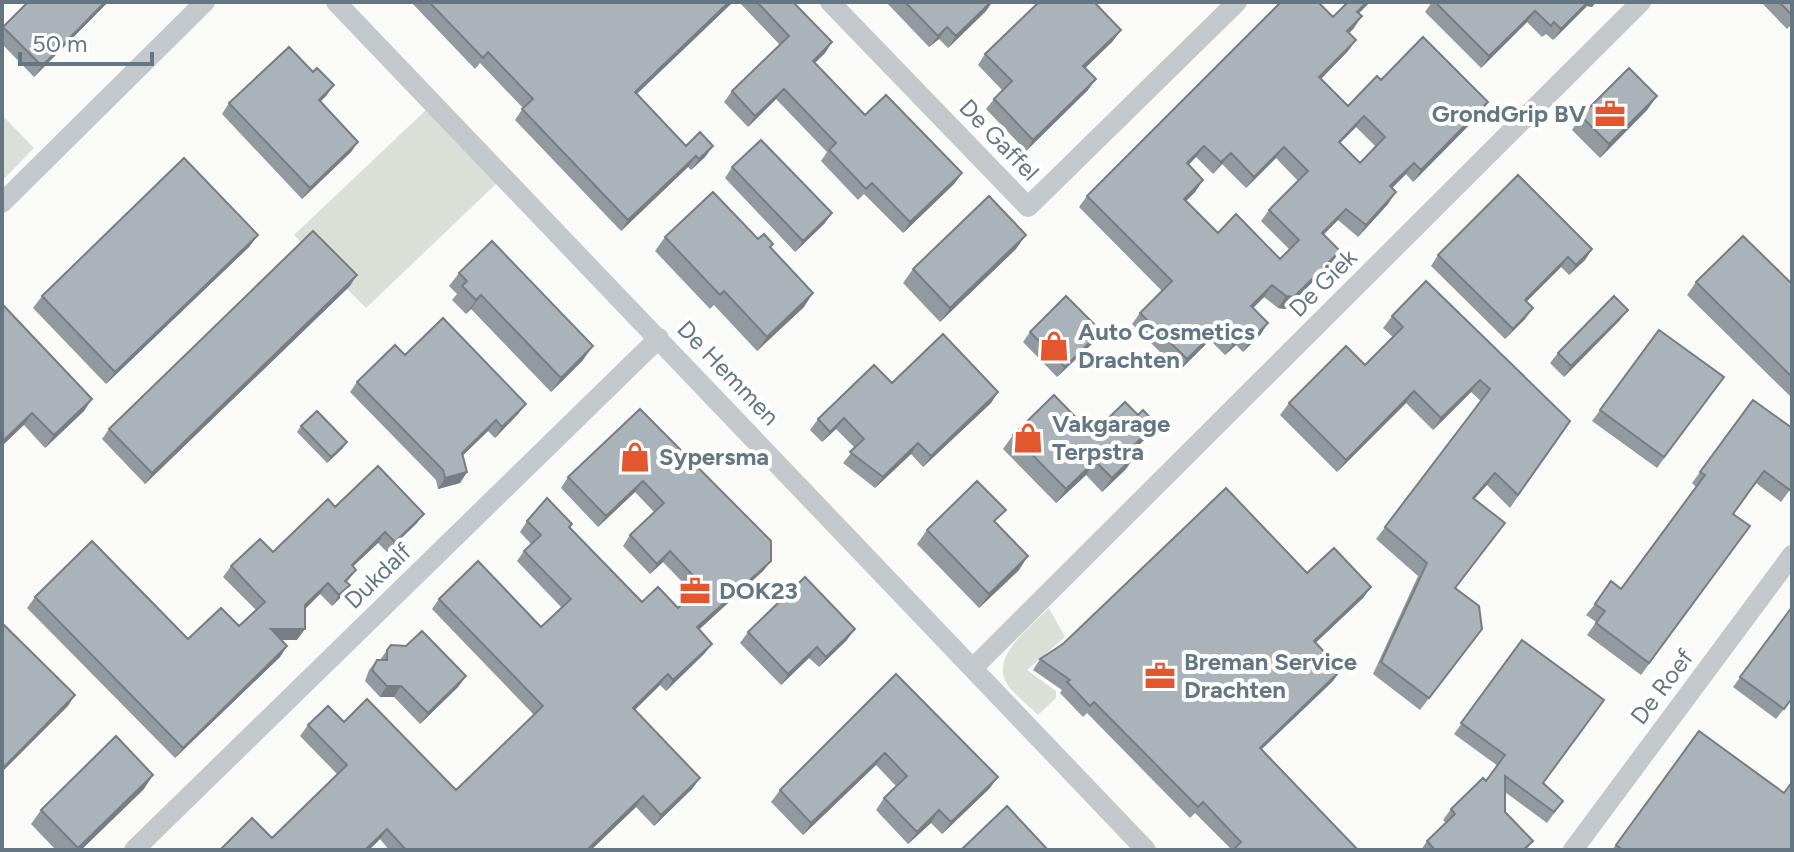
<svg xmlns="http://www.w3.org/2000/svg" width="1794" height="852" font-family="Figtree,sans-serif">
<rect width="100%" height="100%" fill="#fafaf8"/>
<path fill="#dadfd7" d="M427,109L497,183L366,308L294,235Z
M2,115L34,148L2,181Z
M1049,608L1065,637L1027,670L1056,691V698L1038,715C1028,705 1013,694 1006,682C991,655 1033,625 1049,608Z"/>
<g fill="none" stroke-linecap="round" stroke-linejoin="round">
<path stroke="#c3c8cc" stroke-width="20" d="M336,2L1146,850
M830,2L1028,207L1237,2
M2,203L205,2
M973,668L1641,2
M134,850L659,338
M1573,850L1792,555"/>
</g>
<path fill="#929a9f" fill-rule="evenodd" d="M28,2H108L34,77L2,44V29Z
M411,2H733L637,94L686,146H713L705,157L691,170L688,167L621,231L515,120L523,108L480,63L475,69Z
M739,2H793L832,42L825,53L815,63L865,115L962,173L954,184L903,233L864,194L858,200L821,161L827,152L776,99L748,127L724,102L732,91L780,45Z
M886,2H992L986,11L948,48L939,39L929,47Z
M1342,2H1370L1359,13L1354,28L1349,33L1356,40L1348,51L1321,79L1348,106L1381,80L1488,102L1480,114L1413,182L1406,174L1392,188L1388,204L1358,237L1338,220L1324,234L1340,251L1332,262L1286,309L1278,308L1264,297L1253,308L1268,323L1260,335L1243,352L1236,345L1225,355L1210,340L1179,371L1132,324L1140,313L1162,291L1079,207L1087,196L1333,17L1345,5ZM1356,127L1376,147L1360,163L1340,143ZM1196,157L1213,174L1222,164L1246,188L1276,158L1298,181L1269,210L1261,221L1290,250L1280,259L1218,233L1186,201L1195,192L1203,180L1188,165Z
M1432,2H1596L1592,7L1587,6L1553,40L1546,34L1542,37L1527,22L1481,68L1425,12Z
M1761,2H1792V24L1787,29Z
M1113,41L1085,68L1088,90L1026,151L986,109L994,99L1002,90L978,65L985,54Z
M313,72L334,85L326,96L320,102L358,142L351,152L302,199L222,114L229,103Z
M1657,96L1647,110L1600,158L1572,130L1581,116Z
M732,167L832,213L824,224L795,252L725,178Z
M258,235L249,247L106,384L33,308L42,296Z
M665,237L758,239L770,248L804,307L757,351L714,305L710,309L655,251Z
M1016,249L940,322L903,283L913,269Z
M1592,249L1585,260L1569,275L1561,267L1526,302L1525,319L1505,339L1431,266L1438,255Z
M459,273L583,360L551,392L471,309L466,314L452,300L457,294L449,286Z
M1696,282L1792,284V398L1687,295Z
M350,286L145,484L102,439L109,429Z
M2,308L84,411L45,448L24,425Z
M1392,316L1570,421L1510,508L1487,485L1474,499L1505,523L1456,588L1473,641L1420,710L1373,674L1418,576L1376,539L1481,401L1471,392L1433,430L1406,403L1337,472L1280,415L1289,403L1365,365L1393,337L1383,328Z
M1620,320L1564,377L1550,363L1558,353Z
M1659,330L1724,377L1657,468L1592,421Z
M1030,332L1094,342L1057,377L1023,342Z
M405,355L526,404L518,414L495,438L488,431L463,455L467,472L460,483L438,489L436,480L350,392L357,382Z
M892,383L998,392L991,403L923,467L911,454L875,488L843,463L855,448L836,429L822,442L810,430L818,419Z
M1753,400L1792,487L1781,502L1756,483L1733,514L1750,526L1641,675L1587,635L1596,622L1586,615L1595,604L1621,589L1696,487L1692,483Z
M640,409L771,561L763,571L699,629L712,644L704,654L666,691L660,685L635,710L700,778L692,789L654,826L636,807L591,850H389L380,839L369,850H220L272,838L337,774L300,736L308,725L344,722L456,790L534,715L432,609L439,599L541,627L562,608L517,561L524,551L531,544L520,532L527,521L572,524L570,527L642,602L678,608L693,593L663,562L650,574L623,546L630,535L654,512L635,492L598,527L561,488L568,477Z
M301,426L343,448L327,463L297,432Z
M1092,434L1146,438L1133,451L1126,469L1102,492L1086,475L1056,503L1003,449L1013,435Z
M335,507L424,514L416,524L387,552L378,543L353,566L356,570L347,582L342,596L332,606L320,594L305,609L297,640H281L287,646L280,657L175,758L27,608L35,597L188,639L239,626L256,610L223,577L231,566L273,552Z
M996,523L1019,570L979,608L917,544L927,530Z
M1307,573L1371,587L1363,598L1315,643L1333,681L1262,749L1358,850H1232L1195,813L1190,818L1087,713L1083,717L1060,693L1062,690L1033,670L1040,659Z
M1792,607V703L1790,701L1776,719L1733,687Z
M748,632L847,640L819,667L809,658L781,685L740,643Z
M1522,640L1544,783L1563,801L1547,823L1505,792V812L1533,841L1526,850H1421L1427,841L1446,823L1443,820L1451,809L1486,781L1498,766L1454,734Z
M387,650L466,676L458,687L420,724L394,697H380L365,681L369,670L377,660H380Z
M896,674L998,777L989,789L942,834L931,823L908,844L876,810L884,798L896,786L876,765L803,835L771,802L780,790Z
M1699,731L1784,793L1792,850H1612Z
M144,789L81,850H56L31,824L41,810Z"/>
<path fill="#777d82" d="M105,2H108L34,77L42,66Z
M729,2H733L627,103L635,92Z
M991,2H992L986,11L948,48L956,36Z
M1367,2H1370L1349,23L1357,12Z
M1588,2H1596L1592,7L1587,6L1553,40L1561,29Z
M1535,11L1527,22L1481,68L1489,56Z
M1362,16L1354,28L1339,43L1347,31Z
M947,27L939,39L929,47L938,36Z
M1121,30L1113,41L1076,77L1083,66Z
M1356,40L1348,51L1311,89L1319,77Z
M832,42L825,53L805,72L813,61Z
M1096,79L1088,90L1026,151L1033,140Z
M334,85L326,96L311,110L319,100Z
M784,89L776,99L748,127L755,116Z
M1657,96L1647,110L1600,158L1609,144Z
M1488,102L1480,114L1413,182L1421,170Z
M1364,116L1356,127L1330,153L1339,142Z
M358,142L351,152L302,199L310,188Z
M713,146L705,157L691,170L699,159Z
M1204,146L1196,157L1179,175L1187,163Z
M1284,147L1276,158L1246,188L1254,177Z
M1231,153L1222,164L1213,174L1221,162Z
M696,156L688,167L621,231L628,220Z
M1414,163L1406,174L1382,198L1390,186Z
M962,173L954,184L903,233L910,222Z
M1203,180L1195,192L1176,211L1184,199Z
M1396,192L1388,204L1358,237L1366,225Z
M1346,209L1338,220L1314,244L1322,233Z
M832,213L824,224L795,252L803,241Z
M258,235L249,247L106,384L115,372Z
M1026,235L1016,249L940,322L950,308Z
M1592,249L1585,260L1569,275L1576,265Z
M1340,251L1332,262L1286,309L1278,308L1286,296Z
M1568,257L1561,267L1517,311L1525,300Z
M357,275L350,286L145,484L152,473Z
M1272,285L1264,297L1243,318L1251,306Z
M813,293L804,307L757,351L767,337Z
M481,295L471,309L466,314L476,300Z
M1533,308L1525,319L1505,339L1513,329Z
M1628,310L1620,320L1564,377L1571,366Z
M1268,323L1260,335L1243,352L1251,340Z
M1218,329L1210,340L1179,371L1187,359Z
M1101,331L1094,342L1057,377L1065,367Z
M1244,333L1236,345L1225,355L1233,344Z
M593,346L583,360L551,392L561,378Z
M1480,380L1471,392L1433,430L1441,418Z
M1414,391L1406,403L1337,472L1346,460Z
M998,392L991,403L923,467L931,456Z
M92,399L84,411L45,448L54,435Z
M526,404L518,414L495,438L502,427Z
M32,413L24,425L2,446V442Z
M844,418L836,429L822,442L830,432Z
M496,420L488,431L455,463L462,453Z
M1156,424L1146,438L1121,463L1130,449Z
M347,442L343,448L327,463L331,457Z
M918,443L911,454L875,488L883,477Z
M1136,455L1126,469L1102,492L1112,478Z
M1095,461L1086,475L1056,503L1066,489Z
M467,472L460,483L438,489L445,478Z
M1495,473L1487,485L1464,510L1473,498Z
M643,481L635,492L598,527L606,516Z
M424,514L416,524L387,552L395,542Z
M385,532L378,543L344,575L352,565Z
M670,551L663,562L650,574L657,564Z
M1028,556L1019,570L979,608L989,594Z
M771,561L763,571L690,638L697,627Z
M328,583L320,594L298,616L305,605Z
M350,585L342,596L332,606L339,595Z
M1371,587L1363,598L1306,652L1314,641Z
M271,629H305L297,640H263Z
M855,629L847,640L819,667L826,657Z
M712,644L704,654L666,691L673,680Z
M287,646L280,657L175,758L183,748Z
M817,647L809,658L781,685L788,674Z
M1341,670L1333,681L1252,758L1260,748Z
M668,674L660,685L625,719L633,708Z
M466,676L458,687L420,724L428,713Z
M387,686H401L394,697H380Z
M75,695L68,706L2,772V769Z
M885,753L876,765L803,835L811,823Z
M153,775L144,789L81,850H77Z
M998,777L989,789L942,834L951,822Z
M700,778L692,789L654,826L661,815Z
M643,796L636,807L591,850H587Z
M939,810L931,823L908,844L917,832Z
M387,829L380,839L369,850H365Z"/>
<path fill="#aab3b9" stroke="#777d82" stroke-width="2" fill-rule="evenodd" d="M28,2H105L42,66L3,27Z
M429,2H729L635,92L686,146L700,132L713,146L699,159L696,156L628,220L522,109L533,99L488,52L483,58Z
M757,2H793L832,42L813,61L865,115L886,95L962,173L910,222L872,183L866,189L829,150L836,143L784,89L755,116L732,91L789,36Z
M905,2H991L956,36L947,27L938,36Z
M1039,2H1094L1121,30L1083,66L1096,79L1033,140L994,99L1012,81L985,54Z
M1281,2H1318L1333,17L1348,2H1367L1357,12L1362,16L1347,31L1356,40L1319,77L1348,106L1377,76L1381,80L1423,37L1488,102L1421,170L1414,163L1390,186L1396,192L1366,225L1346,209L1322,233L1340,251L1294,297L1286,296L1272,285L1251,306L1268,323L1251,340L1244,333L1233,344L1218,329L1187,359L1140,313L1172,281L1087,196ZM1364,116L1385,137L1360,163L1339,142ZM1204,146L1221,162L1231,153L1254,177L1284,147L1308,171L1269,210L1299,240L1280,259L1236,214L1218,233L1184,199L1203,180L1187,163Z
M1435,2H1588L1561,29L1554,22L1551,26L1535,11L1489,56Z
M1779,2H1792V15Z
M289,47L313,72L317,68L334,85L319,100L358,142L310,188L229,103Z
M1629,68L1657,96L1609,144L1581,116Z
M761,140L832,213L803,241L732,167Z
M184,158L258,235L115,372L42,296Z
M1518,175L1592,249L1576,265L1568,257L1525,300L1533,308L1513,329L1438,255Z
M713,192L758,239L764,234L773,244L770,247L813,293L767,337L724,291L720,295L665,237Z
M989,196L1026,235L950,308L913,269Z
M313,231L357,275L152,473L109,429Z
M1743,236L1792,284V377L1696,282Z
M492,241L593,346L561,378L481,295L476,300L462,286L467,281L459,273Z
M1426,281L1570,421L1518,495L1495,473L1473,498L1505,523L1455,588L1479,606L1482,629L1429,698L1381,662L1427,563L1385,527L1490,389L1480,380L1441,418L1414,391L1346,460L1289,403L1346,346L1365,365L1403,327L1392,316Z
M1066,296L1101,331L1065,367L1030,332Z
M1614,296L1628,310L1571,366L1558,353Z
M4,306L92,399L54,435L32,413L2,442V308Z
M443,318L526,404L502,427L496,420L462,453L467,472L445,478L443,470L357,382L395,345L405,355Z
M1659,330L1724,377L1664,457L1600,410Z
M943,334L998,392L931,456L918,443L883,477L850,452L864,439L844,418L830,432L818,419L874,365L892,383Z
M1054,395L1092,434L1125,402L1138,415L1143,410L1156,424L1130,449L1136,455L1112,478L1095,461L1066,489L1013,435Z
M1753,400L1792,428V487L1790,490L1764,471L1733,514L1750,526L1649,663L1596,623L1605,611L1595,604L1611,581L1621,589L1705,475L1700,472Z
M640,409L771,541V561L697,627L712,644L673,680L668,674L633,708L700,778L661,815L643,796L587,850H406L387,829L365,850H220L252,818L272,838L347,765L308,725L328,706L344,722L367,699L456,790L543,706L439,599L478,561L541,627L571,599L524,551L541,535L527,521L547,498L572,524L569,527L642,602L658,587L678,608L702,585L670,551L657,564L630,535L664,503L643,481L606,516L568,477Z
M317,411L347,442L331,457L301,426Z
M378,466L424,514L395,542L385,532L352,565L356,570L345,581L350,585L339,595L328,583L305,605V629H271L287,646L183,748L35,597L92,541L188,639L221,608L239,626L265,602L231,566L260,539L273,552L328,499L335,507Z
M977,481L1006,510L994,521L1028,556L989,594L927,530Z
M1226,488L1307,573L1334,548L1371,587L1314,641L1341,670L1260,748L1358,850H1233L1241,842L1203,802L1198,807L1094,702L1090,706L1067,682L1070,680L1040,659L1063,644Z
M805,577L855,629L826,657L817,647L788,674L748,632Z
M1792,607V698L1784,709L1740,677Z
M2,623L75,695L2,769Z
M422,631L466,676L428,713L401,686H387L372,670L377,660H387V650L391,645L406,646Z
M1522,640L1604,700L1543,783L1563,801L1554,812L1505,776V812L1533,841L1523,850H1435L1427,841L1455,814L1451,809L1483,778L1486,781L1505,755L1461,723Z
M896,674L998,777L951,822L939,810L917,832L884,798L907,776L885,753L811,823L780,790Z
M1699,731L1784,793L1792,782V850H1623L1616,845Z
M116,736L153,775L78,848L41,810Z
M1007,806L1048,850H961Z"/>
<defs>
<g id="office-bare" transform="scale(2.4)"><path d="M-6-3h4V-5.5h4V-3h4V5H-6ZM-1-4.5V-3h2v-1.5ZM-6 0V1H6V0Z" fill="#e4572e" stroke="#fff" stroke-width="2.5" paint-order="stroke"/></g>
<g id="shop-bare" transform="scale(2.4)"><path d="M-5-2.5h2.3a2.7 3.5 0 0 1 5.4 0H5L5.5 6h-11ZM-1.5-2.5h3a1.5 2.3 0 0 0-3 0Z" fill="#e4572e" stroke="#fff" stroke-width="2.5" paint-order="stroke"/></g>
</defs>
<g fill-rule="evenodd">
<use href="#office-bare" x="1610" y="114"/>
<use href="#shop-bare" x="1054" y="346"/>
<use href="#shop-bare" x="1028" y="438"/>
<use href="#shop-bare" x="635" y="457"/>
<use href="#office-bare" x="695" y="591"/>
<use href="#office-bare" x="1160" y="676"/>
</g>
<g text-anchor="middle" stroke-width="8" stroke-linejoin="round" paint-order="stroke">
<g font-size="24" font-weight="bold" fill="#657683" stroke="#fff" text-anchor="start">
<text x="1586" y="122" text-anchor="end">GrondGrip BV</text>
<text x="1078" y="340">Auto Cosmetics<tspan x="1078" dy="28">Drachten</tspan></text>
<text x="1052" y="432">Vakgarage<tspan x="1052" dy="28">Terpstra</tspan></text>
<text x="659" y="465">Sypersma</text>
<text x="719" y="599">DOK23</text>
<text x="1184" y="670">Breman Service<tspan x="1184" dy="28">Drachten</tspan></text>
</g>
<g font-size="24" fill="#657683" stroke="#fff">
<text transform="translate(999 140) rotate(46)" y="8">De Gaffel</text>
<text transform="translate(1323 283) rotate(-45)" y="8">De Giek</text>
<text transform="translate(728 373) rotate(46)" y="8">De Hemmen</text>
<text transform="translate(378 576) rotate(-44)" y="8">Dukdalf</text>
<text transform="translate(1662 687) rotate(-53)" y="8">De Roef</text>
</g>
</g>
<rect width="1794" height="852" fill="none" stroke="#657683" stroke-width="8"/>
<path d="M20 52v12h132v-12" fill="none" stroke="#657683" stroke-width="4"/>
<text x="32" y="52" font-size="24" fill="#657683" stroke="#ffffff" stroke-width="6" paint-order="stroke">50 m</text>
</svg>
